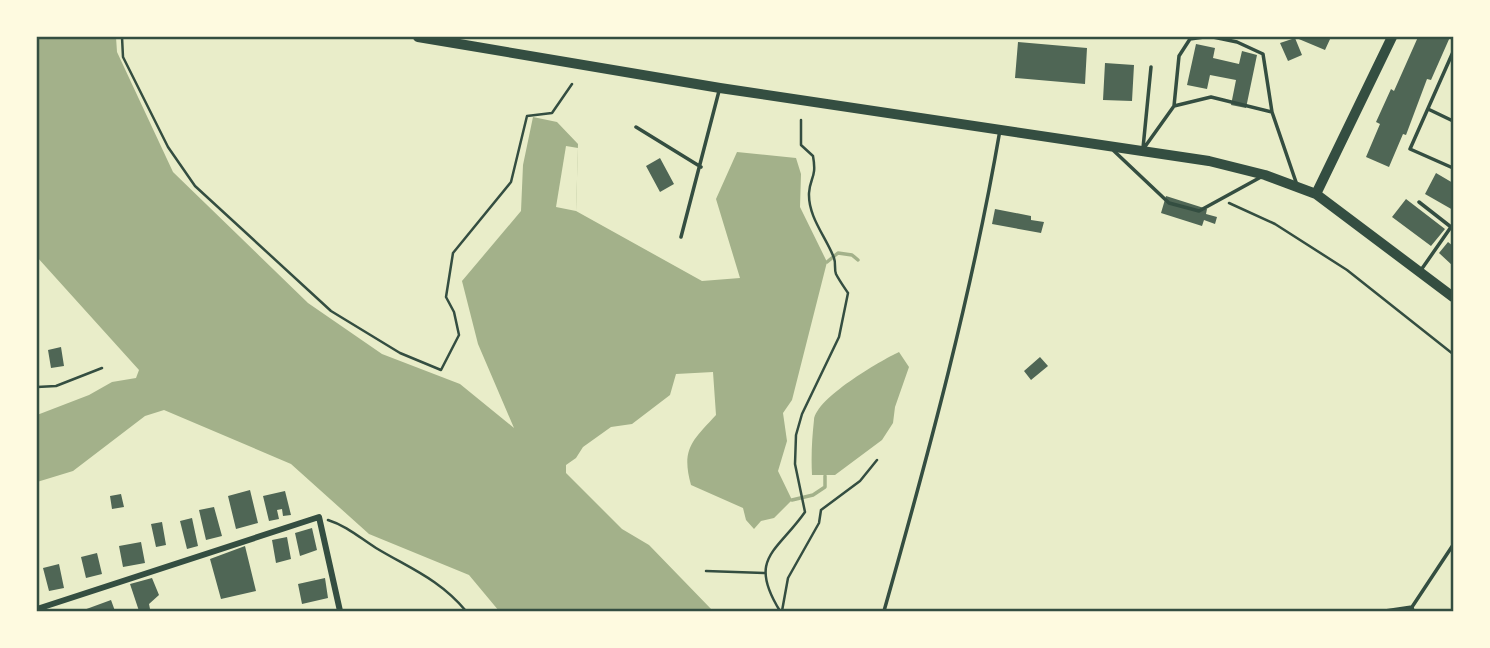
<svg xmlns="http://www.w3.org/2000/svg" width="1490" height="648" font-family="'PT Sans Narrow',sans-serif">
<rect width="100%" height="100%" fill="#e9edc9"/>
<path fill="#a3b18a" d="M37,37H116L117,52L173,172L308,303L382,354L460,384L514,428L478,344L462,281L521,211L523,165L533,117L557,122L578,144L576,211L702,281L740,278L716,199L737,152L796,158L801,174L800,207L827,262L792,400L783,413L787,441L778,471L792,500L774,518L761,521L754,529L746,520L743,508L691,485C681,449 692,441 716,415L713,372L676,374L670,395L632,424L611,427L583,447L576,458L566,465V473L622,529L649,545L713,611H499L469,575L369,534L291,464L164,410L145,416L73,471L37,482V415L89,395L112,382L136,378L139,370L37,257Z
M899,352L909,367L895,407L893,423L882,440L835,475H812C811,456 812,438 814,420C816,398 880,361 899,352Z"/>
<path fill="#e9edc9" d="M566,146L578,148L576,211L556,207Z"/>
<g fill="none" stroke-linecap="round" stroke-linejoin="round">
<path stroke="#a3b18a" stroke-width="3.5" d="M827,262L838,253L852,255L858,260
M792,500L813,495L825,487V476"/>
</g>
<path fill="#4f6655" d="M1294,37H1331L1325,50Z
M1418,37H1450L1431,80L1427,79L1406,135L1403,134L1389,167L1366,157L1380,124L1376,122L1391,89L1394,91Z
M1295,38L1302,55L1288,61L1280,43Z
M1018,42L1087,48L1085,84L1015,78Z
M1196,44L1215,48L1213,58L1239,64L1242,51L1257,55L1246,108L1231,105L1236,80L1210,75L1207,89L1187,85Z
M1105,63L1134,65L1132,101L1103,100Z
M660,158L674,184L660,192L646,166Z
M1436,173L1453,183V210L1425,194Z
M1166,196L1207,209L1206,214L1217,217L1215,224L1204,220L1202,226L1161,213Z
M1406,199L1445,229L1431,246L1392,217Z
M995,209L1031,216V220L1044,222L1041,233L992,224Z
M1448,242L1453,246V266L1439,253Z
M61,347L64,366L51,368L48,350Z
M1040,357L1048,366L1031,380L1024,371Z
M250,490L258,523L236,529L228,496Z
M285,491L291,515L283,516L282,509L277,510L279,519L269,521L263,496Z
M121,494L124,507L112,509L110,496Z
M214,507L222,536L206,540L199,510Z
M192,518L198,546L187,549L180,521Z
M162,522L166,545L156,547L151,524Z
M312,528L317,550L300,556L295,533Z
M287,537L291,559L276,563L272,540Z
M141,542L145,563L123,567L119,546Z
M245,546L256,591L221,599L210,559Z
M97,553L102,574L86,578L81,557Z
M59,564L64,588L49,591L43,568Z
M152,578L159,595L149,604L150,609L139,611L130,584Z
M325,578L328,598L302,604L298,584Z
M111,600L115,611H81Z"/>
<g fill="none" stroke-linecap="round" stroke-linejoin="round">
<path stroke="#344e41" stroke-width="2.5" d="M122,37L123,57L168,147L195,186L331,311L400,353L441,370L459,335L454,312L446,297L453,253L511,182L527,116L552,113L572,84
M1229,203L1275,224L1347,270L1453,354
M37,387L56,386L102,368
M328,520C347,526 360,538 376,548C411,569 439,579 466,611
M706,571L765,573
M780,611C747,558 777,552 805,512L795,464L796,435L802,414L839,337L848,293C844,287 839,280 836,274C834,269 836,263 834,258C826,237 808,217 809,193C810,177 817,178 813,156L801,145V120
M782,611L788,578L819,523L821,510L860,481L877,460"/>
<path stroke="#344e41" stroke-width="3.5" d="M1213,37L1237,42L1263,54L1272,112
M1453,52L1410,149L1453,168
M1174,106L1179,56L1190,39L1204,37
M1428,109L1453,121
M636,127L701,167
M1143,148L1151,67
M1144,148L1174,106L1211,97L1272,112L1297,185
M1114,151L1169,203L1199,211L1261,177
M1419,202L1451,227L1421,270
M681,237L719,91
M884,611C929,452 972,293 1000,130
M1385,611L1412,607
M1413,611L1412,607L1453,545"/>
<path stroke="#344e41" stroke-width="6" d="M37,609L319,517L340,611"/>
<path stroke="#344e41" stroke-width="10" d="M418,37L720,88L1209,161L1265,175L1316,194L1453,297
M1316,194L1392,37"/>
</g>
<rect width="1490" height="648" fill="none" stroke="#fefae0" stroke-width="77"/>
<rect x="38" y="38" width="1414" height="572" fill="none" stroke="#344e41" stroke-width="2.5"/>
</svg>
